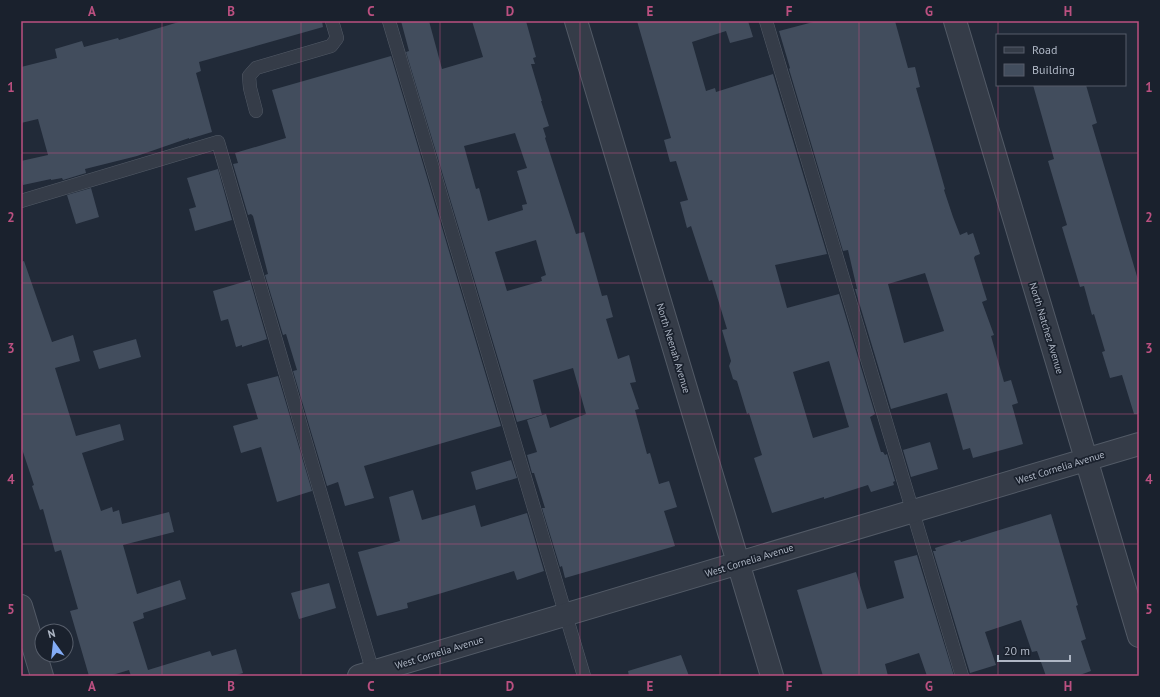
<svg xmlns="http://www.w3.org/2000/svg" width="1160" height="697" font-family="'PT Sans',sans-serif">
<rect width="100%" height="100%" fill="#212a38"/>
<path fill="#424d5d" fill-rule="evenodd" d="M182,21H322L323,27L199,62L201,71L196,73L212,132L189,139V138L137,156L85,169L86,173L63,180L62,178L51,180V179L23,185L21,175V161L48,155L38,119L21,123V67L57,58L55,49L82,41L84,47L118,38L119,40Z
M401,21H429L442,69L483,57L472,21H526L536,57L533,58L535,64H531L542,101H541L549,126L543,128L546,137L545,138L576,234L584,232L602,296L607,295L613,317L606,319L618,359L629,355L636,382L630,383L639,409L635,410L647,454L650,453L659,484L669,481L677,507L664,511L675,546L565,578L562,566L560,567L542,508H545L534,473H532L527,455L537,452L527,420L546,414L550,428L586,414L573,368L533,380L542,415L517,422L406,52L409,51ZM515,133L527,168L517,171L527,204L522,205L523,210L488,221L479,188L476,189L464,146ZM536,240L546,275L541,277L542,281L507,291L495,252Z
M637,21H748L753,37L730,43L726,31L692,42L706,91L715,88L716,92L773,74L827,254L775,265L787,308L839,294L875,414L870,417L881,452H883L885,455L887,454L895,481L893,482L894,485L871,492L868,485L824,499V497L772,513L754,458L762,455L749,413L747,414L737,381L733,379L729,366L731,361L722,330L727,329L712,280L709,281L691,226L687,228L680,202L688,200L676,161L670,162L664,140L671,138ZM829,361L849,427L813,438L793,372Z
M817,21H895L908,68L915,67L920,87L916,88L945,189L944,190L953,217L960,235L967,232L968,235L973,233L980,254L975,256L974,258L987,300L982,302L994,335L991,336L1004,382L1011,380L1018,403L1012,405L1023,444L973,458L970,448L963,450L947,393L891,409L855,289H857L848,250L843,251L789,69L790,68L779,31ZM925,273L944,331L904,343L888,284Z
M391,56L501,426L364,466L374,498L345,506L338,482L327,486L293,371L297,370L286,334L283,335L265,275L268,274L253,216L251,214L248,215L233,164L238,163L235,153L286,138L272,90Z
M1033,85H1086L1097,123L1092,125L1139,283V414H1134L1122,375L1110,378L1102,352L1105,351L1094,314L1092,315L1084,286L1080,287L1062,227L1067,225L1048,161L1054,159Z
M218,169L232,220L195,231L189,209L196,207L187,178Z
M91,188L99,217L76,224L67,195Z
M24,261L52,342L73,335L80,361L55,368L76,436L120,424L124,440L82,453L101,511L112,507L113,512L119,510L122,524L169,512L174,532L123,545L137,594L180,580L186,599L143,613L144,618L133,622L148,670L210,651L212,656L236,649L243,673L233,676H131L129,670L109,676H89L70,611L78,609L61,550L55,552L43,509L40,510L32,486L34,485L21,446V262Z
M250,280L267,339L242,347V345L236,347L228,319L221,321L213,291Z
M136,339L141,357L99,369L93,351Z
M278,376L312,491L277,502L261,447L241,453L233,426L258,419L247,384Z
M930,442L938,469L911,477L903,450Z
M511,460L517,478L476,490L471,472Z
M413,490L422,520L475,505L481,527L527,513L544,571L517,580L514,571L442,593L407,603L408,608L377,616L358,552L400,541L389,497Z
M1051,514L1078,605L1076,606L1086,639L1081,641L1091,671L1077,676H1046L1037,651L1032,652L1021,620L985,632L996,665L970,673L933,551H936L935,548L960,540L961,542Z
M917,555L954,676H927L919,653L885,664L888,676H823L797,590L856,572L867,609L904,598L894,561Z
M329,583L336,608L299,619L291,593Z
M681,655L689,676H629L628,671Z"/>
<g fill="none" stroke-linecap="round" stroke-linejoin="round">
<g stroke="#525a66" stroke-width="14">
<path id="lane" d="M389,21L584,676
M766,21L962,676
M256,111L250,88L249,76L256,68L331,46L337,38L332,21
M21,201L218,142L374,676"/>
</g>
<g stroke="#525a66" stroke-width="24">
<path id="street" d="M576,21L772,676
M955,21L1139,636
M21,606L42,676
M359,676L1139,444"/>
</g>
<use href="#lane" stroke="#353c48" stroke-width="13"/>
<use href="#street" stroke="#353c48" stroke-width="22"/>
</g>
<path fill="none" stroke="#bb5080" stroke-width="1" stroke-opacity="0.55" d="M162,21V676M301,21V676M440,21V676M580,21V676M720,21V676M859,21V676M998,21V35M998,85V676M21,153H1139M21,283H1139M21,414H1139M21,544H1139"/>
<g text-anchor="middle" stroke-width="3.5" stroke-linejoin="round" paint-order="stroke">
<g font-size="10" fill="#afb7c5" stroke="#1a212d">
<text transform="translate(1047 328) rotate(73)" y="4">North Natchez Avenue</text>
<text transform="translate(674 348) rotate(73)" y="4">North Neenah Avenue</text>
<text transform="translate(1060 467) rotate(-17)" y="4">West Cornelia Avenue</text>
<text transform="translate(749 560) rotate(-17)" y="4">West Cornelia Avenue</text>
<text transform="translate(439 652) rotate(-17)" y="4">West Cornelia Avenue</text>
</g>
</g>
<rect width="1160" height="697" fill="none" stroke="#1a212d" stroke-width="44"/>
<rect x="996" y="34" width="130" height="52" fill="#1a212d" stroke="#565d6a"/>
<rect x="1004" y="47" width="20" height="6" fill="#353c48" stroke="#565d6a"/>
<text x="1032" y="54" font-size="12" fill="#afb7c5">Road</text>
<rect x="1004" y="64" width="20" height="12" fill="#424d5d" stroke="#565d6a"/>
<text x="1032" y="74" font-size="12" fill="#afb7c5">Building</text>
<g transform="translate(54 643) rotate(345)"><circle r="19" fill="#1a212d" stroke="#565d6a"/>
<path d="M0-3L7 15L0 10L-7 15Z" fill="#83acf6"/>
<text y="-6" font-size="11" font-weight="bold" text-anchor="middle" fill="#afb7c5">N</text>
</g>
<path d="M998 655v6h72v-6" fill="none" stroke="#afb7c5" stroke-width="2"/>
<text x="1004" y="655" font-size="12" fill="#afb7c5" stroke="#1a212d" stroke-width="3" paint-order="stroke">20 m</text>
<rect x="22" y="22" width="1116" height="653" fill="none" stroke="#bb5080" stroke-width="1.5"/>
<g font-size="13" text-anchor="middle" font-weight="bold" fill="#bb5080">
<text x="92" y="16">A</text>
<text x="231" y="16">B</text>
<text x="371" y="16">C</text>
<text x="510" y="16">D</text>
<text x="650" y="16">E</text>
<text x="789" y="16">F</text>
<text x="929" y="16">G</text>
<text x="1068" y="16">H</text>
<text x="11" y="92">1</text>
<text x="1149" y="92">1</text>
<text x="11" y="222">2</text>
<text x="1149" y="222">2</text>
<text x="11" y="353">3</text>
<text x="1149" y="353">3</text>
<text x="11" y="484">4</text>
<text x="1149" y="484">4</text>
<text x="11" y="614">5</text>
<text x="1149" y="614">5</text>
<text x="92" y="691">A</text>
<text x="231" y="691">B</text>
<text x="371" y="691">C</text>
<text x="510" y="691">D</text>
<text x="650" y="691">E</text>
<text x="789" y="691">F</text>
<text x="929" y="691">G</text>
<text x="1068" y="691">H</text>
</g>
</svg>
